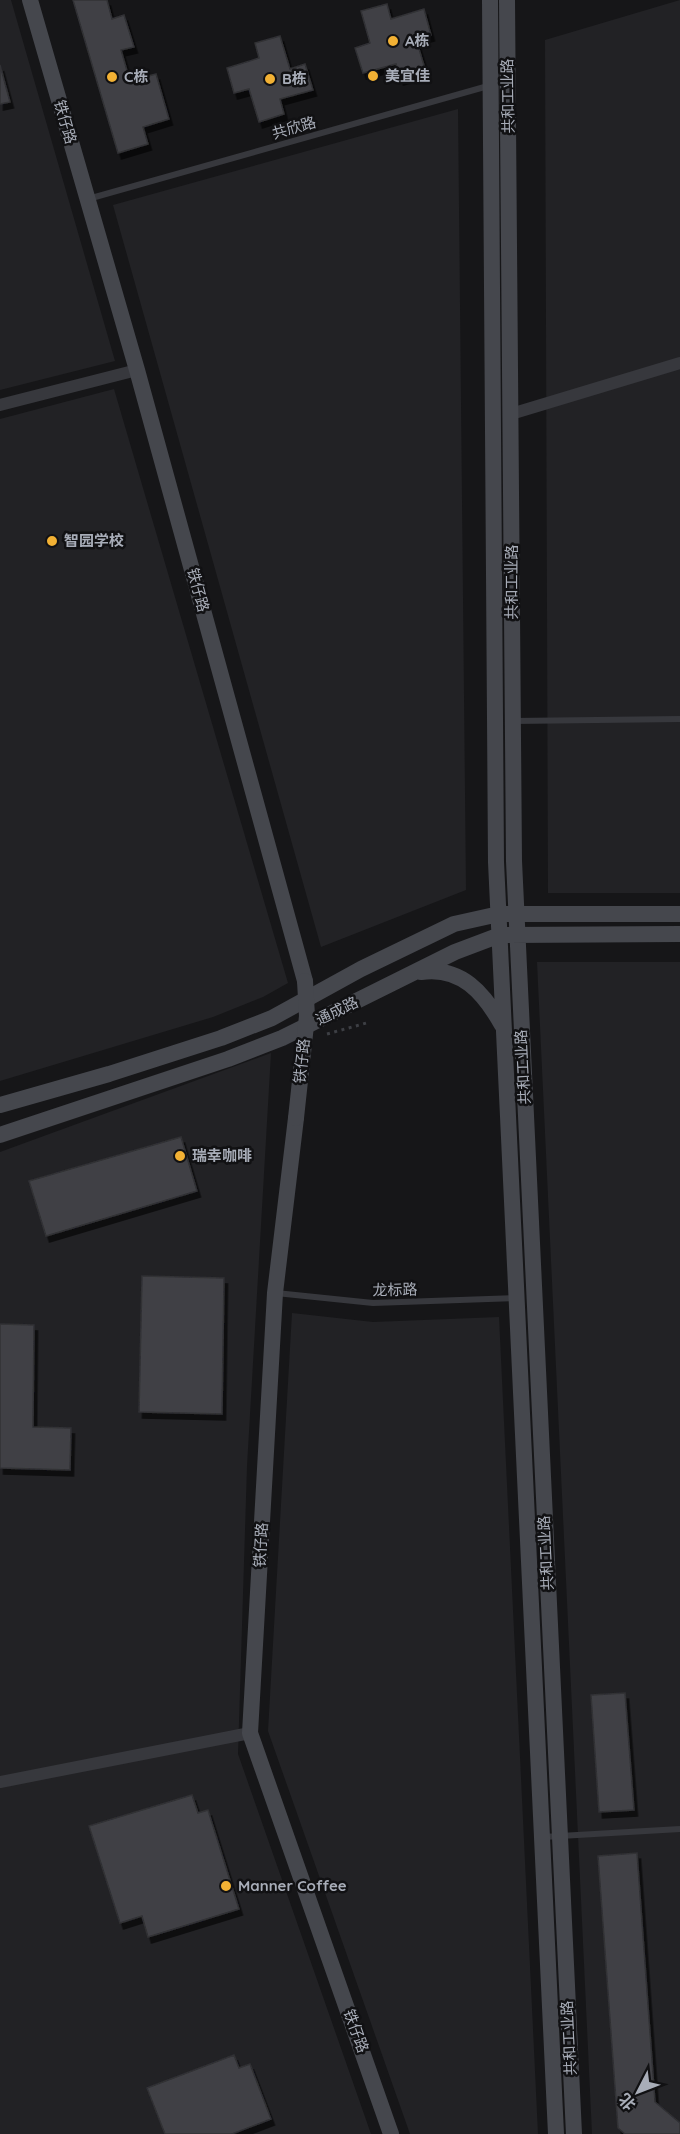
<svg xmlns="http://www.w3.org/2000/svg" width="680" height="2134" font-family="Quicksand,'Noto Sans SC',sans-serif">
<defs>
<filter id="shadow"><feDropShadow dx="3.5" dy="6" stdDeviation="0" flood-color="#0009"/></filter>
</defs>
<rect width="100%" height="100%" fill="#161618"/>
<path fill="#222225" d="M0,0H11L115,361L0,390Z
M680,0V893H548L545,40Z
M458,109L466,890L321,947L113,205Z
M114,389L288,983L263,997L213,1017L0,1081V419Z
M537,962H680V2134H592Z
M271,1053L247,1466L238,1754L371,2134H0V1152Z
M292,1313L373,1322L499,1317L538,2134H410L268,1731Z"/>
<path fill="#404145" stroke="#303034" stroke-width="1.5" filter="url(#shadow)" d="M73,0H107L112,19L124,15L134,47L121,50L130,81L156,74L169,119L143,127L148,144L118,153Z
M387,4L391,19L424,9L431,35L416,39L426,72L400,79L396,64L363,73L355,48L370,43L361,11Z
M280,36L290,69L305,64L313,90L280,99L284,114L259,122L249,89L234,93L227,68L259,58L255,43Z
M0,65L10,102L0,104Z
M181,1137L197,1191L46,1236L29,1181Z
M142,1276L224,1278L222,1414L139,1412Z
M0,1324L34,1325L33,1427L71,1428L70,1470L0,1468Z
M625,1693L634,1810L599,1812L591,1695Z
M192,1795L198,1813L208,1810L239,1909L148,1937L142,1916L120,1923L89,1826Z
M637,1853L655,2102L680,2123V2134H625L618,2128L598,1856Z
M234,2055L239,2068L250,2064L271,2119L232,2134H165L147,2088Z"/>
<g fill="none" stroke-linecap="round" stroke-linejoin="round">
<path stroke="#3d3f44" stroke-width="3" stroke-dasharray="3 4.5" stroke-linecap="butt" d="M327,1034L370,1022"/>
<path stroke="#37383d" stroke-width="6" d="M88,199L488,86
M513,721L680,719
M276,1293L373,1303L514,1298
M543,1837L680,1829"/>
<path stroke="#37383d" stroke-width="12" d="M0,405L137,370
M511,414L680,363
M0,1782L250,1733"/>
<path stroke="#45474d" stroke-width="16" d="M30,0L137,370L305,981
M490,0L496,862L556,2134
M507,0L514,861L574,2134
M421,972C461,966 484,993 502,1025
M0,1105L109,1074L221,1038L272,1018L361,969L454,924L499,914H680
M296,1118L275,1293L250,1733L391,2134
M0,1135L228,1059L282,1038L455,952L500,935L680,934"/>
<path stroke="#45474d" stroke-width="16" d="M296,1118L307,1016L305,981"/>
</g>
<g fill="#f2b134" stroke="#111113" stroke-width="2">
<circle cx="393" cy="41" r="6"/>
<circle cx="373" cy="76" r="6"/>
<circle cx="112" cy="77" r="6"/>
<circle cx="270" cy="79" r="6"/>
<circle cx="52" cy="541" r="6"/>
<circle cx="180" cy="1156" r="6"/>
<circle cx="226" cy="1886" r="6"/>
</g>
<g text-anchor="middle" stroke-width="5" stroke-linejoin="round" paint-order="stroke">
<g font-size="15" font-weight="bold" fill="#a8adb8" stroke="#111113" text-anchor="start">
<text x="405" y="46">A栋</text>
<text x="385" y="81">美宜佳</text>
<text x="124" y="82">C栋</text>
<text x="282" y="84">B栋</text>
<text x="64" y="546">智园学校</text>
<text x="192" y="1161">瑞幸咖啡</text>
<text x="238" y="1891">Manner Coffee</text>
</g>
<g font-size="15" fill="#a8adb8" stroke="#111113">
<text transform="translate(508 96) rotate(-91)" y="5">共和工业路</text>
<text transform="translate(65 122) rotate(74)" y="5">铁仔路</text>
<text transform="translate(294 128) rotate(-16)" y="5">共欣路</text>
<text transform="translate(512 582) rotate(-90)" y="5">共和工业路</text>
<text transform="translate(198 590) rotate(75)" y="5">铁仔路</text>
<text transform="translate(337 1011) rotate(-26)" y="5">通成路</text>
<text transform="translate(302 1061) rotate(-84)" y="5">铁仔路</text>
<text transform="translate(523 1067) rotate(-93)" y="5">共和工业路</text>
<text transform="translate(395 1290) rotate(-1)" y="5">龙标路</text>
<text transform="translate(261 1545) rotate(-87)" y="5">铁仔路</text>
<text transform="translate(546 1553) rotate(-93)" y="5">共和工业路</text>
<text transform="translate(356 2031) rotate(70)" y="5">铁仔路</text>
<text transform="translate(569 2038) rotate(-93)" y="5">共和工业路</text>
</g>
</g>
<g transform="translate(638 2092) rotate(228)" stroke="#111113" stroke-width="4.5" paint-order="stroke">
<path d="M0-4.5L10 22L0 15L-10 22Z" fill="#a8adb8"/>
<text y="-9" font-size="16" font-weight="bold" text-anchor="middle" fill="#a8adb8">北</text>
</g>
</svg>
